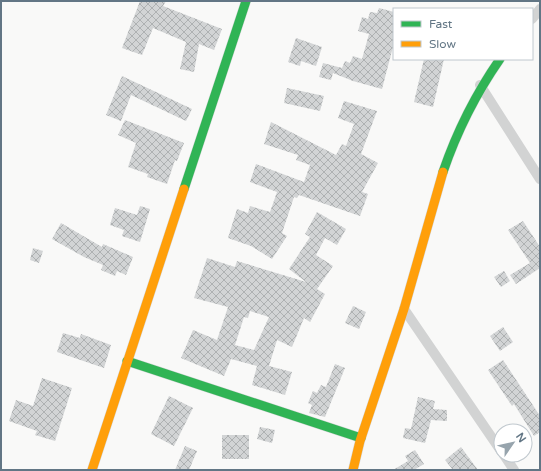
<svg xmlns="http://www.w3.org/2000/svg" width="541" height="471" font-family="'Varela Round',sans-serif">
<defs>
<pattern id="building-cross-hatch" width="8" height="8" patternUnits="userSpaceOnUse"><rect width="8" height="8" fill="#d2d4d5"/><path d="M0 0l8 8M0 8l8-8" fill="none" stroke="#aeb1b2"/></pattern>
</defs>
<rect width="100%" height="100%" fill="#f9f9f8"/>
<path fill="url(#building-cross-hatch)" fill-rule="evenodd" d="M140,1H166L163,6L222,29L214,50L199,44L194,72L180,69L186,42L153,28L142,55L122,48Z
M379,8L394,12V43L382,89L353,81L333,73L331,80L319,77L323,63L342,68L345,61L350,63L353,56L362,59L369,34L358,31L362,17L368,19L370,12L377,13Z
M296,38L322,47L316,66L301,61L300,66L288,62Z
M424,59H444L433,107L414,102Z
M122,76L192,109L186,121L131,95L121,121L106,115Z
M287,88L324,96L320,111L284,103Z
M344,101L377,111L361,154L378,163L362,192L368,194L360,216L299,195L297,198L294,197L282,233L287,236L272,259L251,246L228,238L237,209L248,213L250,206L270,212L277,192L250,182L256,164L304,182L310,165L296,160L298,155L264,144L271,122L336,155L342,144L346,146L354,124L338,118Z
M125,120L184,143L177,161L175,160L167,184L147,177L148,174L128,167L136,143L118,135Z
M140,206L150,209L140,242L122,236L124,230L110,225L115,208L137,215Z
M317,212L346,229L337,245L325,238L316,255L333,266L317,289L325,294L310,322L304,318L292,347L277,340L269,366L292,372L285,395L252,385L257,366L231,359L224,376L181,358L193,330L217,340L228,307L194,298L207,258L235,267L237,261L306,282L289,269L310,237L305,234ZM250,311L269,317L254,350L235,345L244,317L248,318Z
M523,221L540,247V268L516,284L510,275L530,263L508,230Z
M61,223L102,247L103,244L133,257L126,275L117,271L115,276L101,270L103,265L84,257L52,239Z
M33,248L43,251L39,263L30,260Z
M504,271L510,281L501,287L494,277Z
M353,306L366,312L359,329L345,323Z
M503,327L513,342L500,351L490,336Z
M63,333L80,338L81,334L111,345L104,368L57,352Z
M503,360L540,416V432L534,436L514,404L512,406L488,370Z
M335,364L345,368L325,417L309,413L312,405L308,403L313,391L317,393L321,385L326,387Z
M42,378L72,388L55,441L35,435L37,431L9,421L16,400L33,406Z
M169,396L193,408L174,446L151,434Z
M418,397L435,401L433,409L447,410V421L431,420L425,443L403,438L405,428L411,429Z
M260,427L275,430L272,443L257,439Z
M222,435H249V459H222Z
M185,446L197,451L189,470H175Z
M461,447L478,470H453L445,460Z
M415,450L424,464L414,470H393L408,461L405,456Z"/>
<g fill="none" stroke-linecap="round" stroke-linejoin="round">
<g stroke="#d5d6d7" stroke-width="10">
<path id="fast" d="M443,172C457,131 475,95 500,59
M184,189L246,1
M127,361L361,438"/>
</g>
<g stroke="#d5d6d7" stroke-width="10">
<path id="slow" d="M92,470L184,189
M353,470L360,441L404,309L443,172"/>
</g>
<path stroke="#d2d3d3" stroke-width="10" d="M532,19L540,9
M480,85L540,179
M404,309L501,451
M504,455L514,470"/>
<use href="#fast" stroke="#30b455" stroke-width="9"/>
<use href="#slow" stroke="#ff9f0a" stroke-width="9"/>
</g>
<rect width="541" height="471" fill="none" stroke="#627685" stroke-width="4"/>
<rect x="393" y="8" width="140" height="52" fill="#ffffff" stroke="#c0c8ce"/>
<rect x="401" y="21" width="20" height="6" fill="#30b455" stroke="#c0c8ce"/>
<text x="429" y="28" font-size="12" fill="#627685">Fast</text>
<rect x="401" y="41" width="20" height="6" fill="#ff9f0a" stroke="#c0c8ce"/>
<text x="429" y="48" font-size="12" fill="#627685">Slow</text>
<g transform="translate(513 443) rotate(56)"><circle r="19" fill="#ffffff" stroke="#c0c8ce"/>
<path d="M0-3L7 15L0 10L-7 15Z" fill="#97a4ad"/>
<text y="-6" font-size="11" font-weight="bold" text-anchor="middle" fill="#627685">N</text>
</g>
</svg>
